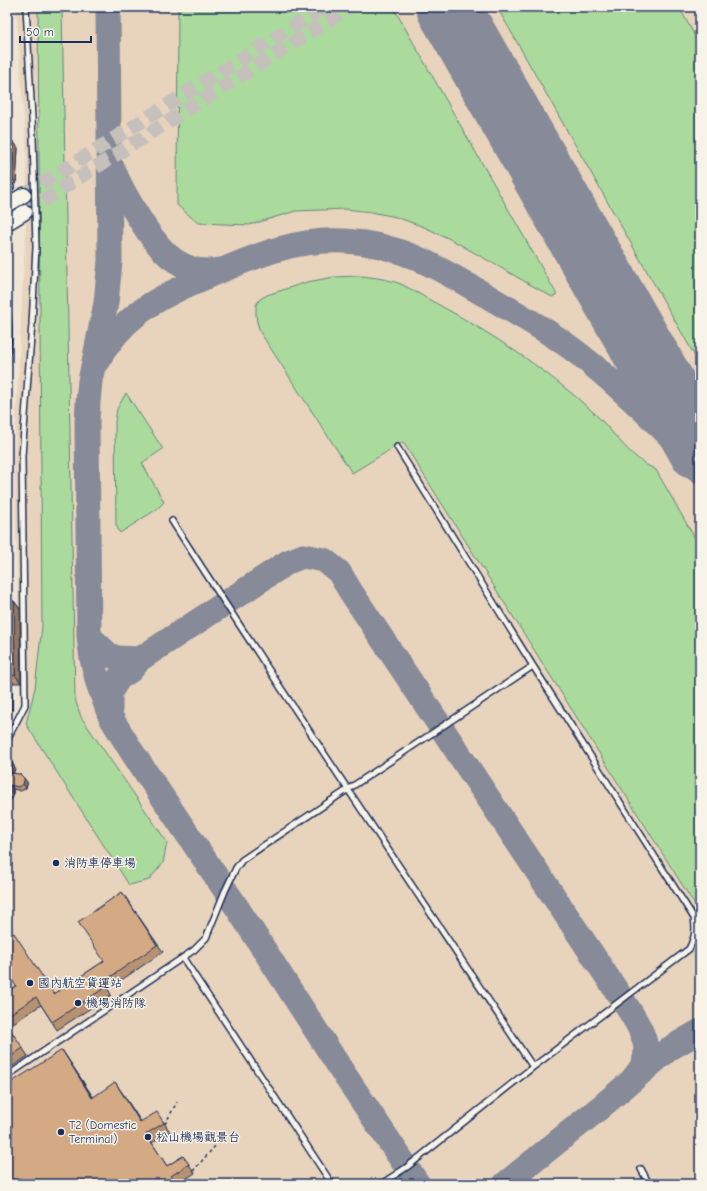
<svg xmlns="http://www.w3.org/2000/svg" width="707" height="1191" font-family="'Comic Neue','LXGW WenKai TC',sans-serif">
<rect width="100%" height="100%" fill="#f0e4d4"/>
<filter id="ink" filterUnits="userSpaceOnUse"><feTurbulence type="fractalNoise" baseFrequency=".025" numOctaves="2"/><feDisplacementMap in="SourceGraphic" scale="8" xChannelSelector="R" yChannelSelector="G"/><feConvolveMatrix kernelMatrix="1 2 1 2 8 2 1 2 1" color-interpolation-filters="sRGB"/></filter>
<g filter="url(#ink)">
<path fill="#e8d3bc" d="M16,7H700V1184H7V733L21,704L14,459L27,204L26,145Z"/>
<path fill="#aadb9c" stroke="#62857d" d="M38,7H62L75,699L81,717L167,842L163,863L149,880L129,885L26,724L35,688L42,626Z
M178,7H393L556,293V295L552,297L452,240L424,227L396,217L371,212L346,209L296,211L249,225L198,223L177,205Z
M497,7H679L700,45V365Z
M359,276C373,277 387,279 401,284C415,291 429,300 443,307C497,337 547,370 592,411C614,431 628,457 656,470L700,547V913L403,442L352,473L260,332L257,322L256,314V305L260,299L267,295L307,282L334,277Z
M126,393L163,449L142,463L164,502L157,509L120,533L116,525L115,422L117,409Z"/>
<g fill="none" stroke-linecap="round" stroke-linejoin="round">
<path stroke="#868a99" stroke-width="25" d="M108,7L110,261L106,303L90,381L88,402L87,423L89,636L92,659L98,683L110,716L132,752L236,906L346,1077L418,1184
M113,169C120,187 129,202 139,218C144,226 149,234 155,241C171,262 193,275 219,270
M99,360C101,354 104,350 108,345C131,311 167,293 204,278C251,258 292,238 345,241C402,244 440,269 487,296C512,311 538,325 561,341C590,361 616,385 641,408C662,428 683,448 700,471
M89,636L109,655L118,658L140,659
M110,715V692L119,678L131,670L140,659L288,562L303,556L324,560L339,572L351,592L624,1002C634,1018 652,1042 644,1062C642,1068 636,1075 632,1080
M505,1184L602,1106L669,1049L700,1031"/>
<path stroke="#868a99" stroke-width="64" d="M448,7L700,449"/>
<path stroke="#c5c0bc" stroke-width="14" stroke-dasharray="14 7" stroke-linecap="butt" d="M24,195L324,7
M25,212L350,7"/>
<g stroke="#1b2f5e" stroke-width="8">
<path id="lane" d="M698,7L700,11
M7,189L11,187
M172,521C290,705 412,885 533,1067
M7,740L25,705L22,456L32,324L36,247L33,137L26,7
M183,958L332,1184
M7,1076L194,950L206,938L225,891L236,868L242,860L533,666
M641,1169L649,1184
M381,1184L407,1167L533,1067L689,949C695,937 696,931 694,918L533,666L397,447"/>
</g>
<g stroke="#1b2f5e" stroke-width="17">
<path id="secondary" d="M7,205L24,195
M7,223L25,212"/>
</g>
<path stroke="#1b2f5e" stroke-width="1.5" stroke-dasharray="3 3" stroke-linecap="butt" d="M165,1124L177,1102
M193,1171L216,1145L213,1139"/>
<use href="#lane" stroke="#f7f3e8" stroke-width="5"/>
<use href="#secondary" stroke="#f7f3e8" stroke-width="14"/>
<path stroke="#1b2f5e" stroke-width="3" d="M7,301C14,324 11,347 7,371"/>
</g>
<path fill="#b69272" stroke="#1b2f5e" d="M7,141L18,148L16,184L7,183Z
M7,601H14L20,609L21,683H12V710H7Z
M7,756L14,766L15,769L13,774L27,782V785L26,788L21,791L13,789V797L9,802H7Z
M122,892L163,952L108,989L111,995L57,1030L41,1005L7,1027V992L54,994L104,961Z
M11,1031L28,1056L7,1070V1034Z
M62,1050L93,1097L121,1091L141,1122L163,1121L170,1132L152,1143L167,1166L183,1156L195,1173L178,1184H7Z"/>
<path fill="#94775d" stroke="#1b2f5e" d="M14,142L18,148L16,184L12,178Z
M14,601L20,609L21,683L15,675Z
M7,676L12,683V710L7,703Z
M12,762L14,766L15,769L12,777L9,773Z
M24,778L27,782V785L26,788L23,784Z
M10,785L13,789V797L9,802L7,799V797Z
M62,1050L68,1059L99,1106L92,1098Z
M115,1082L121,1091L147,1131L140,1122Z"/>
<path fill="#d4aa85" stroke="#1b2f5e" d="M7,141L14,142L12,178L7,177Z
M7,601H14L15,675L7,676Z
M7,756L12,762V765L9,773L20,774L24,778V781L23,784L18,787L10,785V793L7,797Z
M122,892L157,945L103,982L106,987L52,1022L36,997L7,1016V992L16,986L7,972V937L14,933L54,994L104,961L78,922Z
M11,1031L23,1048L7,1059V1034Z
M62,1050L92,1098L115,1082L140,1122L157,1112L164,1123L146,1134L167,1166L183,1156L189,1164L171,1176L177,1184H24L20,1178L11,1184H7V1085Z"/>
</g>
<g fill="#1b2f5e" stroke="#f7f3e8" stroke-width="1.5">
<circle cx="56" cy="863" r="4"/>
<circle cx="30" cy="983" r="4"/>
<circle cx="78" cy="1003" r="4"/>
<circle cx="61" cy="1132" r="4"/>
<circle cx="148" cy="1137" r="4"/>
</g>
<g text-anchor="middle" stroke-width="3" stroke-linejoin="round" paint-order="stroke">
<g font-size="12" fill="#1b2f5e" stroke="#f7f3e8" text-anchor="start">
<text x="64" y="867">消防車停車場</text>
<text x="38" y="987">國內航空貨運站</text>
<text x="86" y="1007">機場消防隊</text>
<text x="69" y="1129">T2 (Domestic<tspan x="69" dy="14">Terminal)</tspan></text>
<text x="156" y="1141">松山機場觀景台</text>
</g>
</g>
<rect width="707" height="1191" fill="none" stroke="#f7f3e8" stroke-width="24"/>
<rect x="12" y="12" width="683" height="1167" fill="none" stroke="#1b2f5e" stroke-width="1.5" filter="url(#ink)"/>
<path d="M20 36v6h71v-6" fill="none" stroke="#1b2f5e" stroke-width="2"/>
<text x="26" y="36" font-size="12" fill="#1b2f5e" stroke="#f7f3e8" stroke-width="3" paint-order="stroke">50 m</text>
</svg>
